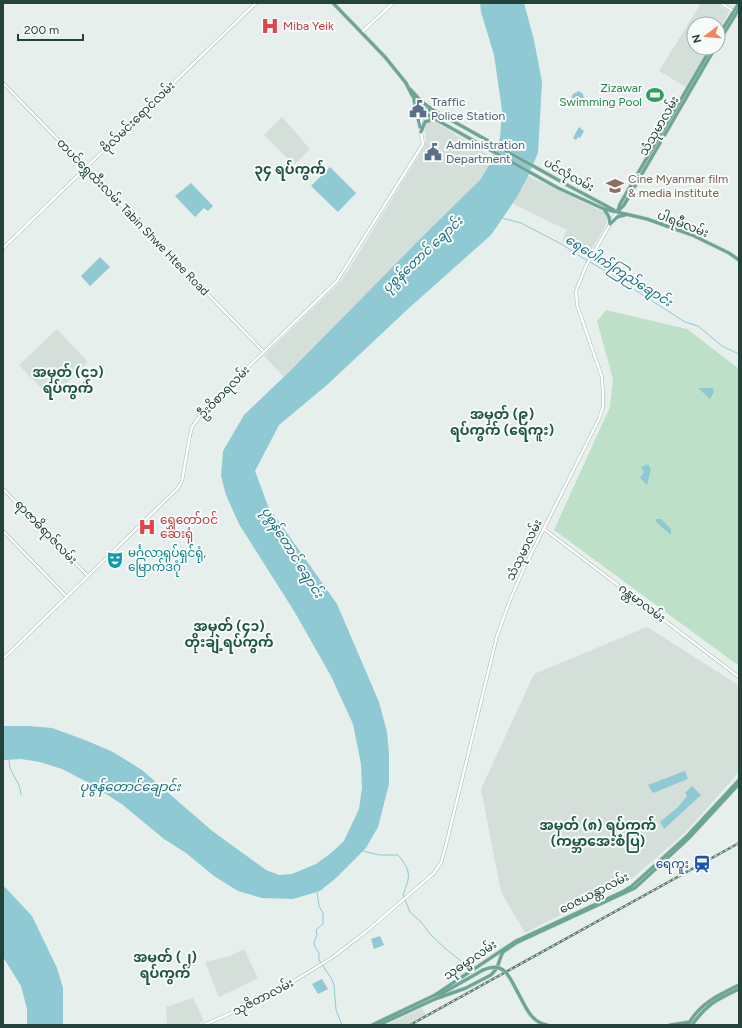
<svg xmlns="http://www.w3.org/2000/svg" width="742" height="1028" font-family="Figtree,'Noto Sans Myanmar',sans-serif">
<rect width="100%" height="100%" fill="#e6efeb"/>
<path fill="#d4dfda" d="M701,3H716L729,12L718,32V24H694V48H709L686,87L659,71Z
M282,117L310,149L294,165L264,135Z
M434,121L493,158L491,162L480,180L427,232L284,377L264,356L338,284L346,274L424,147L426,142L425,126L427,123Z
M528,176L606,213L608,216L605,227L588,255L562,241L567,230L513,204Z
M57,329L88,362L51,398L19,365Z
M647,627L737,684L739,692V772L685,833L630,880L525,933L501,892L481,789L534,674Z
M244,949L258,978L219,997L205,962L227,957Z
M193,998L204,1021L196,1025H167L166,1007Z
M422,1008L426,1015L407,1025H386Z"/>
<path fill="#bfe0c8" d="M606,310L687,329L739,369V666L554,530L610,407L613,379L597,321Z"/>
<path fill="#8ec9d4" d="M480,3H524L534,40L542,82L538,153L528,176L517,197L491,235L409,308L327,385L279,425L255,471L268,506L337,604L379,702L387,732L389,754V784L378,827L366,848L336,878L320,891L293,899L262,898L238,891L214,876L186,853L164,839L123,805L89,783L62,769L40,762L21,759L3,760V726H29L52,728L85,740L113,752L142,770L211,830L266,870L279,875L292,874L316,864L331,853L344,841L359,809L362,788L361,764L353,724L331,676L294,611L239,524L226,495L221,476L223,451L244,415L290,371L427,232L480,180L491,162L500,138L502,110L494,55L481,12Z
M579,91L583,94L584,101L579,106L574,107L571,106L570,101L573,94Z
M579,127L584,131L580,138L578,137L576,140L573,138Z
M330,167L356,193L338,212L311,186Z
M191,183L213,206L208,211L204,208L195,217L175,196Z
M100,257L110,267L90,286L81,276Z
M698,388H713L714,392L710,399Z
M648,464L651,469L647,485L640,478L644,472L641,467Z
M655,519H661L671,529V535L656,522Z
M685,771L688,779L653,793L648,785Z
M692,786L701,795L664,829L660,822L678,807L687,796L685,793Z
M3,885L32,916L57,968L63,988V1025H27V1009L21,986L3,957Z
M380,936L384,945L374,949L371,939Z
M322,979L328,989L318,994L312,984Z"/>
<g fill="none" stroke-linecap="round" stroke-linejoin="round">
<path stroke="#8ec9d4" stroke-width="1" d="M502,218L521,223L563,245L581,257L602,269L685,322L698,326L722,346L739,354
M9,760C9,776 20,778 21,795
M363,851L379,855H398C412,872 410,876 403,895L410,912L421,922L431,935L447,950L470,968
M317,892L319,906L323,913V924L316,930L317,935L314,942L315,947L319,953V960L331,978L334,985L336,1010L342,1025"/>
<g stroke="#a8b8b2" stroke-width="3.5">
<path id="tertiary" d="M721,3L739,15
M3,83L264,352
M3,248L256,3
M3,489L88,576
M3,531L67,597"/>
</g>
<g stroke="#a4bbb3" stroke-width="3.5">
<path id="secondary" d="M362,32L393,3
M420,125L424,111
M544,529L739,677
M3,659L178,488L182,481L190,435L192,427L199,417L236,379L337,281L423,144L421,132
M204,1025L229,1014L286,986L333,957L368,930L433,874L441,863L446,845L497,636L510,600L524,568L599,419L603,407V395L602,377L577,305L576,291L586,266L617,212"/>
</g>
<g stroke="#c2cac8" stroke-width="4">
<path id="primary" d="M333,3L385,57L406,83L412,95L426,114L558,188L604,209L647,219L692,235L729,253L739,260
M718,36L739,3
M718,43L739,9
M410,89L422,102L433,110L569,186L614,210
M414,100L420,127
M424,111L428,109L433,112
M421,132L425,122L434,119
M604,209L609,217L610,224
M618,210L620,204L711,48
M617,212L624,205L715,48
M610,224L617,217L625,215
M517,991C525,1005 530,1022 547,1025
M435,995L516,941L624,891L632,886L687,836L739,780
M372,1025L435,995L443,993L483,970
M379,1025L435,999L466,988L491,975L497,968L501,956L503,952L516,943L635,888L689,838L739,784
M670,1025L690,1022
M688,1025C699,1004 718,995 739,985
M692,1025C707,1004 716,1000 739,989"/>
</g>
<use href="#tertiary" stroke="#fff" stroke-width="2.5"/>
<use href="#secondary" stroke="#fff" stroke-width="2.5"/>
<use href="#primary" stroke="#6aa596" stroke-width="3"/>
<g stroke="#5f7d75" stroke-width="2.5">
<path id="rail" d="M410,1025L739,843"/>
</g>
<use href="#rail" stroke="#f7fbf9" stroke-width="1" stroke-dasharray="3" stroke-linecap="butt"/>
<g stroke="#c2cac8" stroke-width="4" stroke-linecap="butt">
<path id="primary-bridge" d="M483,970C504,961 509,976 517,991"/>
</g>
<use href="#primary-bridge" stroke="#6aa596" stroke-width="3"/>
</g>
<defs>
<g id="hospital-bare" transform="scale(1.38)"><path d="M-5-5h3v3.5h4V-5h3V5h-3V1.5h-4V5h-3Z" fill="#e0444e" stroke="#f7fbf9" stroke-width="2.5" paint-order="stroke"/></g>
<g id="stadium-bare" transform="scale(1.38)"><path d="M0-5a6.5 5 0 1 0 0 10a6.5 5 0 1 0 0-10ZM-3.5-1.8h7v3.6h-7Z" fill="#2e9e5b" stroke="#f7fbf9" stroke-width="2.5" paint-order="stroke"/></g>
<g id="civic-bare" transform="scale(1.38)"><path d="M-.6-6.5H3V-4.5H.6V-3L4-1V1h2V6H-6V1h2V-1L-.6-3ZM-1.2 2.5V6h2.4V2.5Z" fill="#5c6f8a" stroke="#f7fbf9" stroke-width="2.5" paint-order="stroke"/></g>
<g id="university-bare" transform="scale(1.38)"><path d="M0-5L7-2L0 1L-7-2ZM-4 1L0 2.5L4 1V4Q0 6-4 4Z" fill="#8d6e63" stroke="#f7fbf9" stroke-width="2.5" paint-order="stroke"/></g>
<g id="theatre-bare" transform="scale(1.38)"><path d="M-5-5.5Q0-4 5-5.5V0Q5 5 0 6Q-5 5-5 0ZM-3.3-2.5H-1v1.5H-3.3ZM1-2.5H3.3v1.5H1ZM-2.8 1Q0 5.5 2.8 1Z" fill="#0f9aa8" stroke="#f7fbf9" stroke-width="2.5" paint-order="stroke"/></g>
<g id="station-bare" transform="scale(1.38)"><path d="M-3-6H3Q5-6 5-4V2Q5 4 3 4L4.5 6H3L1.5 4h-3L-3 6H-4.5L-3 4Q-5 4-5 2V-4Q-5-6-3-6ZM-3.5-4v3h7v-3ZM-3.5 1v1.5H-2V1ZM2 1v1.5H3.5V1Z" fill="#1a4fb4" stroke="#f7fbf9" stroke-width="2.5" paint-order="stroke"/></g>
</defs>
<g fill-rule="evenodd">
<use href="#hospital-bare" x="270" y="26"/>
<use href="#stadium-bare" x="655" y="95"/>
<use href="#civic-bare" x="418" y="109"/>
<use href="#civic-bare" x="433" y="152"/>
<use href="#university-bare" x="615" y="186"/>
<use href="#hospital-bare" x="147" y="527"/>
<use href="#theatre-bare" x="115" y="560"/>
<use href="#station-bare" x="702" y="864"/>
</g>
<g text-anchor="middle" stroke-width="4" stroke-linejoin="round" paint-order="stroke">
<g font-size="12" fill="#be3a42" stroke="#f7fbf9" text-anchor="start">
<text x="283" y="30">Miba Yeik</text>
<text x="160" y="524">ရွှေတော်ဝင်<tspan x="160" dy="14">ဆေးရုံ</tspan></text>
</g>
<g font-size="12" fill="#27864d" stroke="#f7fbf9" text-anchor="end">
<text x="642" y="92">Zizawar<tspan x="642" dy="14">Swimming Pool</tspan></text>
</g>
<g font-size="12" fill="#4e5e75" stroke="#f7fbf9" text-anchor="start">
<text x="431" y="106">Traffic<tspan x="431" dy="14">Police Station</tspan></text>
<text x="446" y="149">Administration<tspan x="446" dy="14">Department</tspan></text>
</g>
<g font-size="12" fill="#24423a" stroke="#f7fbf9">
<text transform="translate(138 117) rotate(-44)" y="4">ဗိုလ်မင်းရောင်လမ်း</text>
<text transform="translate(659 126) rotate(-60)" y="4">သံသုမာလမ်း</text>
<text transform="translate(569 175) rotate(29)" y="4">ပင်လုံလမ်း</text>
<text transform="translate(133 217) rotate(46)" y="4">တပင်ရွှေထီးလမ်း Tabin Shwe Htee Road</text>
<text transform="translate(683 224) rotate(21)" y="4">ပါရမီလမ်း</text>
<text transform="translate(224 392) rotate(-46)" y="4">ဦးဝိစာရလမ်း</text>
<text transform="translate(46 532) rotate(46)" y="4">ရာဇာဓိရာဇ်လမ်း</text>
<text transform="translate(524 550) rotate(-64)" y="4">သံသုမာလမ်း</text>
<text transform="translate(642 603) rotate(37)" y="4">ဂန္တမာလမ်း</text>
<text transform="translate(594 893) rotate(-27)" y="4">ဝေဇယန္တာလမ်း</text>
<text transform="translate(470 960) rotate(-34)" y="4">သုဓမ္မာလမ်း</text>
<text transform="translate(263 997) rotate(-27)" y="4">သုဇိတာလမ်း</text>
</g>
<g font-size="12" fill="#785e54" stroke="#f7fbf9" text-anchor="start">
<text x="628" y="183">Cine Myanmar film<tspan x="628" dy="14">&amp; media institute</tspan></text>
</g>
<g font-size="12" fill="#0d838f" stroke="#f7fbf9" text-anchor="start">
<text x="128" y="557">မင်္ဂလာရုပ်ရှင်ရုံ,<tspan x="128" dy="14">မြောက်ဒဂုံ</tspan></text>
</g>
<g font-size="12" fill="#164399" stroke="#f7fbf9" text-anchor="end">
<text x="689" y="868">ရေကူး</text>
</g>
<g font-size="13" font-style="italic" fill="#1c6f80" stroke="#f7fbf9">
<text transform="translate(422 254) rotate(-43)" y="5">ပုစွန်တောင် ချောင်း</text>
<text transform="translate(619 270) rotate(32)" y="5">ရေပေါက်ကြည်ချောင်း</text>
<text transform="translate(293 552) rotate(58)" y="5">ပုစွန်တောင် ချောင်း</text>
<text x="130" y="791">ပုဇွန်တောင်ချောင်း</text>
</g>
<g font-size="14" font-weight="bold" fill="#1f5548" stroke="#f7fbf9">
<text x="290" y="174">၃၄ ရပ်ကွက်</text>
<text x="68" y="377">အမှတ် (၄၁)<tspan x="68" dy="16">ရပ်ကွက်</tspan></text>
<text x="502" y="419">အမှတ် (၉)<tspan x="502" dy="16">ရပ်ကွက် (ရေကူး)</tspan></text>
<text x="229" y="631">အမှတ် (၄၁)<tspan x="229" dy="16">တိုးချဲ့ရပ်ကွက်</tspan></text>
<text x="598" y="830">အမှတ် (၈) ရပ်ကွက်<tspan x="598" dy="16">(ကမ္ဘာအေးစံပြ)</tspan></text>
<text x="165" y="962">အမှတ် (၂)<tspan x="165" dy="16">ရပ်ကွက်</tspan></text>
</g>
</g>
<rect width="742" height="1028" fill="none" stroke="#24423a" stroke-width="8"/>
<g transform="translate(706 36) rotate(254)"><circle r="19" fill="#f7fbf9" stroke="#a3b1ad"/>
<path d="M0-3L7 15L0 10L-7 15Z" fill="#f4845f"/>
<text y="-6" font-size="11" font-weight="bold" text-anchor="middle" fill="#24423a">N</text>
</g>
<path d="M18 34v6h65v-6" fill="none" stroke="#24423a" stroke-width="2"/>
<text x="24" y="34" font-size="12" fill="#24423a" stroke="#f7fbf9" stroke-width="3" paint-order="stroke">200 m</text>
</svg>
